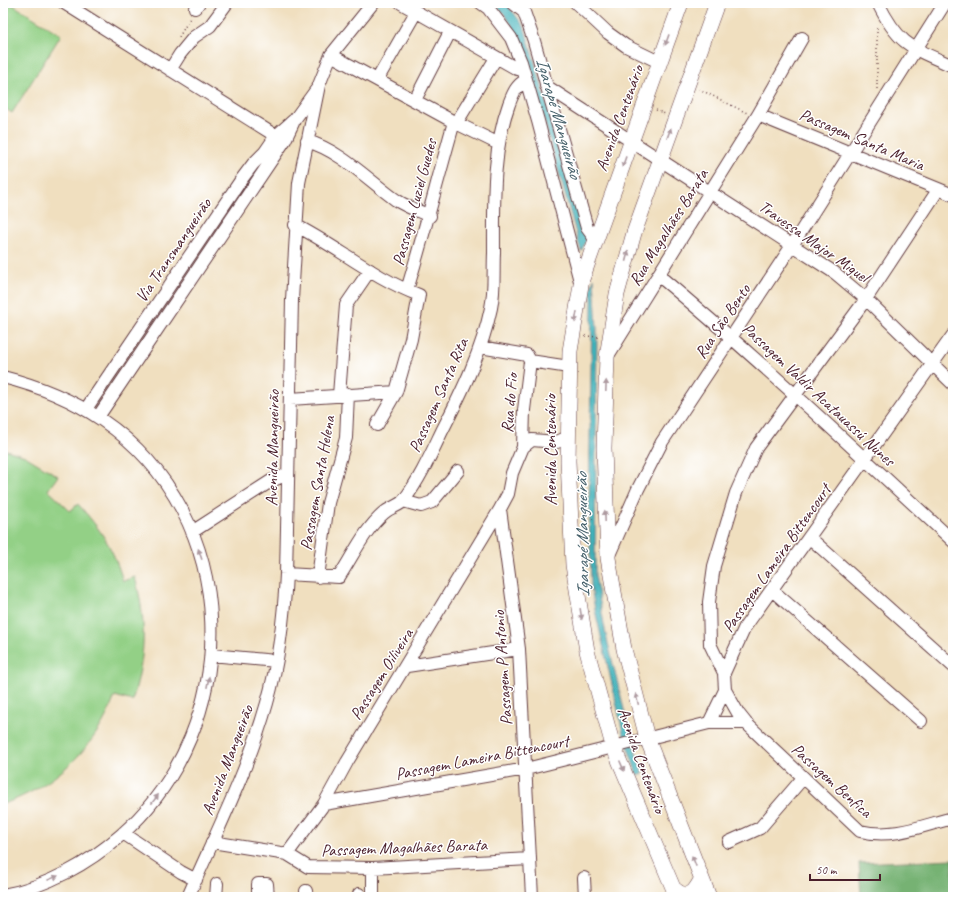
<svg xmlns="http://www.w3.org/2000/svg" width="956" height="900" font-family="Caveat,sans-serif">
<rect width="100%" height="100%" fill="#fff"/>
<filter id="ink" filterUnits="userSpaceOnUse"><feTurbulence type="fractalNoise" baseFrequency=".025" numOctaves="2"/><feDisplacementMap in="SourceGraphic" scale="8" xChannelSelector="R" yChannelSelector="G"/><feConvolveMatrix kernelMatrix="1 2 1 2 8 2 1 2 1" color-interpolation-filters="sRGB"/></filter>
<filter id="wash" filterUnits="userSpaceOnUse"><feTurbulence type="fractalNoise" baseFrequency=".012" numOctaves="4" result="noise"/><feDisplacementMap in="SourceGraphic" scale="16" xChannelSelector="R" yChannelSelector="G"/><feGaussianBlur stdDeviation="0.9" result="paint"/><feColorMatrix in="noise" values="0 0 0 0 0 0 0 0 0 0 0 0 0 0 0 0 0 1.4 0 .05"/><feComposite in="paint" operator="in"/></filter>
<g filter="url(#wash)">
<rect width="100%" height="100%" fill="#f0dfbf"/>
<path fill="#93d086" stroke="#6e7858" d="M3,3H10L61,35L12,113L3,107Z
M3,449L25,456L58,476L48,490L70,511L78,504C101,530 113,547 123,581L135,577C147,623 146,656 132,701L115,696C97,747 54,787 3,804Z"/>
<path fill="#76b273" stroke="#60684f" d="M953,859V897H861L859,863Z"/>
<path fill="#41b2ba" stroke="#466872" d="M494,3H506L524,26L587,239L581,251L524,50C516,32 508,16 494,3Z
M594,278L597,328L595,575L606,635L630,734L643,774L637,775L623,733L595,610L591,587L589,507L592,300L590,290Z"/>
</g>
<g filter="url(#ink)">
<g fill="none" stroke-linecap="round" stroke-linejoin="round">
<g stroke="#633c41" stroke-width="14">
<path id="minor" d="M64,3L276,136
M401,3L517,69L521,62
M481,3L488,8L511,38L521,62L538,121L581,285
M513,3L524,12L534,41L587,228L595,239
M576,3L608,33L626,46L659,62
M878,3C899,46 912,48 953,66
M195,8L199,3
M331,55L454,122L499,144
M170,70L180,54L194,37L210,26L227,3
M377,80L416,12
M546,86L835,273L866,299L953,384
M415,100L450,32
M758,115L953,195
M454,122L460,117L496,58
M307,141C341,151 368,180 396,200C407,207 418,211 430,216
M295,225C338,247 374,278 419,295L411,339L396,392L377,425
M658,275C760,360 856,451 953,541
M407,290C424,234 438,178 454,122
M480,347L527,355L530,361L569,367
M609,354L758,115L802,38
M3,377C39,386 71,399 102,420C243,516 246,725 121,835C88,864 46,887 3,895
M339,395L346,305L370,270
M290,399L396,392
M86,409L241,180L253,164L265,152L276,136L295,119L316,90
M98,417L285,140L293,123
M523,447L524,410L530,361
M403,501L421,506L432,502L458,471
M500,509L519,649L532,897
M192,532L271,481L288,474
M809,537L953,666
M609,555L638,489L662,442L793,244L945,3
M286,574L339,577C353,556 364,530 384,513C390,507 400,506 404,500C420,479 431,454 442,431C462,392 482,351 491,308C495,290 493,271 494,253C494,204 492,151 509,104C513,94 516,85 526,80
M318,577L328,503L346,438L348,394
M772,590L921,721
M211,655L276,661
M407,666L519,649
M724,673L710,644L709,602L714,566L736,493L756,448L866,299L938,190
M725,690L738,713L746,723L860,831C893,839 921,826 953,818
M709,723L725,690L724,673L745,627L953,335
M324,804L526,769L709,723H746
M123,833L181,872L196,880
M212,842L287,854L308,867L373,868L529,859
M729,842L760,828L803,778
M287,854L324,804L347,762L500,509L508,494L512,473L523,447L532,440L557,442L568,437
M373,868V897
M584,878L585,897
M306,891L307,897
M188,897C216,833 248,770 267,703C279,661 284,617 286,574L292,300L299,183L319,85L331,55L373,3
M216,897L217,884
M258,897V884H267L268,897
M359,897V894"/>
</g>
<g stroke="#633c41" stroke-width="16">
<path id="major" d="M673,888C687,900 693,895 701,880
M677,897L613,746L587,651L573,565L568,461L570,351L582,279L681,3
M709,897L647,738L624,649L608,558L604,448L607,357L617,294L634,233L717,3"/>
</g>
<path stroke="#633c41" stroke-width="1.5" stroke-dasharray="1 3" stroke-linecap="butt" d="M179,37L190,18
M699,89L747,113
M877,89V25
M656,110L665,114
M585,336L599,337
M584,519H594"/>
<use href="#minor" stroke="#fff" stroke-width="12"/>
<use href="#major" stroke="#fff" stroke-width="15"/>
</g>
<defs><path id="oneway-solid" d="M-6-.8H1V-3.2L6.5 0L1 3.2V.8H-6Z"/></defs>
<g fill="#ae9aa0">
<use href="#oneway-solid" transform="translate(667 40) rotate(110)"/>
<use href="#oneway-solid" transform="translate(669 133) rotate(-70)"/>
<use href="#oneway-solid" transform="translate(624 162) rotate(110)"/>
<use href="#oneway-solid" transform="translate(627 256) rotate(-75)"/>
<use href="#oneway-solid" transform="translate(576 317) rotate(100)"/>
<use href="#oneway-solid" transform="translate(606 386) rotate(-88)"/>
<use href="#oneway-solid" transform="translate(605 516) rotate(-92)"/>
<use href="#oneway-solid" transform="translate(200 554) rotate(-109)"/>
<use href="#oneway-solid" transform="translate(581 614) rotate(81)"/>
<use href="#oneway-solid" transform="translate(208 682) rotate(-79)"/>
<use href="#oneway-solid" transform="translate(637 699) rotate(-104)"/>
<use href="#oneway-solid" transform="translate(622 766) rotate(67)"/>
<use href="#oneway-solid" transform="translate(155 799) rotate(-53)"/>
<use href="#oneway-solid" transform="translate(694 861) rotate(-111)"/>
<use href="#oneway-solid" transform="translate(53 878) rotate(-22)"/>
</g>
</g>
<g text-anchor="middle" stroke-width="3" stroke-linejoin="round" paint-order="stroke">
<g font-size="17" fill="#4a1f2b" stroke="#fff">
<text transform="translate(619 118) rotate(-70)" y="6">Avenida Centenário</text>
<text transform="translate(862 139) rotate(23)" y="6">Passagem Santa Maria</text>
<text transform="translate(414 202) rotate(-75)" y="6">Passagem Luziel Guedes</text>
<text transform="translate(668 227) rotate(-58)" y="6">Rua Magalhães Barata</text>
<text transform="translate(814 241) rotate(35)" y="6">Travessa Major Miguel</text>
<text transform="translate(173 250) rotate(-56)" y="6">Via Transmangueirão</text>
<text transform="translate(722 321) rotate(-56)" y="6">Rua São Bento</text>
<text transform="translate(819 394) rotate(43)" y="6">Passagem Valdir Acatauassú Nunes</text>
<text transform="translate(438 395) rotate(-66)" y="6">Passagem Santa Rita</text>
<text transform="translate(509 403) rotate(-85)" y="6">Rua do Fio</text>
<text transform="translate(272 448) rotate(-89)" y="6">Avenida Mangueirão</text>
<text transform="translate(550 450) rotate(-90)" y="6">Avenida Centenário</text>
<text transform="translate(317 483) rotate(-80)" y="6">Passagem Santa Helena</text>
<text transform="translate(776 558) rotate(-55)" y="6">Passagem Lameira Bittencourt</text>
<text transform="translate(502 668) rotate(-94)" y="6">Passagem P Antonio</text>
<text transform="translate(381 674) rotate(-58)" y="6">Passagem Oiliveira</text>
<text transform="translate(482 757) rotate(-11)" y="6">Passagem Lameira Bittencourt</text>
<text transform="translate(227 760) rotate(-69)" y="6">Avenida Mangueirão</text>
<text transform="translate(642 760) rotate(70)" y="6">Avenida Centenário</text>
<text transform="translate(832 780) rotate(42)" y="6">Passagem Benfica</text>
<text transform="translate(404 847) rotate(-2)" y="6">Passagem Magalhães Barata</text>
</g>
<g font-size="18" font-style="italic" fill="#46616b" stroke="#fff">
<text transform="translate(559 118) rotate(74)" y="6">Igarapé Mangueirão</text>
<text transform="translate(582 535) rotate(-91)" y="6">Igarapé Mangueirão</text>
</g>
</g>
<rect width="956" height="900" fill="none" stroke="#fff" stroke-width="16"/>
<path d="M810 874v6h70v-6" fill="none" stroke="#4a1f2b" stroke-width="2"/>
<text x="816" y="874" font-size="12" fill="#4a1f2b" stroke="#ffffff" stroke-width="3" paint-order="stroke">50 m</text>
</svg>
